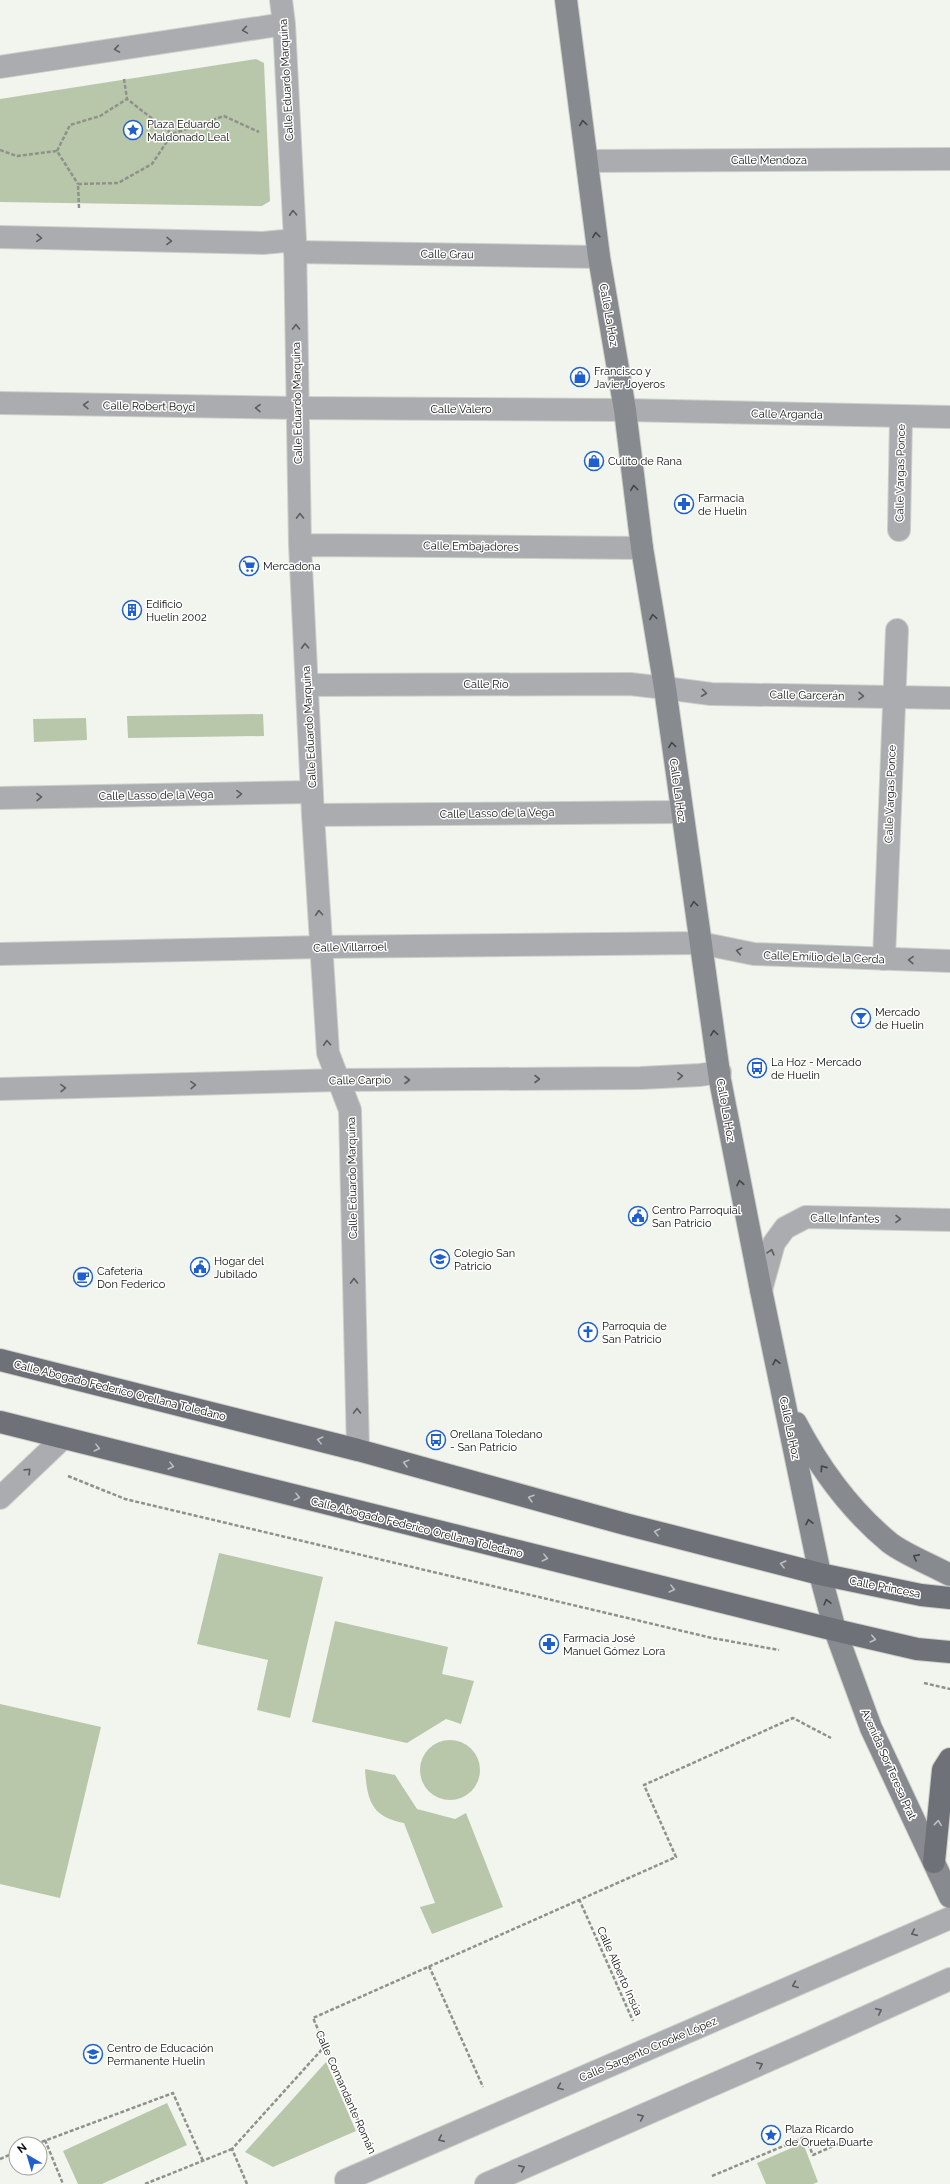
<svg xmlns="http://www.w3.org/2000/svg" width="950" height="2184" font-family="Raleway,sans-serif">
<rect width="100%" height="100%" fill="#f1f5ed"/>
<path fill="#b8c7a9" d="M256,59L264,63L270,201L262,206L0,202V99Z
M263,714L264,736L128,738L127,716Z
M86,718L87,740L34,742L33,719Z
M219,1553L323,1577L290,1718L257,1710L268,1660L197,1644Z
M335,1621L448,1647L442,1674L474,1681L461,1724L446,1719L407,1743L312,1722Z
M0,1704L101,1727L60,1898L0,1884Z
M420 1770a30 30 0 1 1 60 0a30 30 0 1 1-60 0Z
M365,1769L395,1775L417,1809L455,1819L466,1813L503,1907L432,1934L420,1907L435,1903L404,1823C371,1817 367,1800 365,1769Z
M326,2062L356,2131L273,2167L245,2152Z
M167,2103L187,2145L102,2184H78L63,2151Z
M803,2143L818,2182L813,2184H766L757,2163Z"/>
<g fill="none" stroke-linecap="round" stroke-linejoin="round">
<g stroke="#ccd0c9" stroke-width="24">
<path id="pedestrian" d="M588,161L950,159
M295,252L599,257
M297,408L625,410
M899,530L901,417
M444,546L642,548
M307,685L630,684L665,688
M313,815L681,812
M0,954L321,947L700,943
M884,959L897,630"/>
</g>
<g stroke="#ccd0c9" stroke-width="24">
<path id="minor" d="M281,0L284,24L295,240L300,545L313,815L328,1053L350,1110L358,1450
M0,67L284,24
M0,237L263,243L295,240
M0,403L297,408
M625,410L950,417
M300,545L444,546
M665,688L711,694L950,698
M0,798L312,792
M700,943L754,954L950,961
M0,1089L339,1080L641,1078L700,1075L720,1072
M761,1290L774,1243L785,1228L806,1217L950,1220
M348,2184L346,2180L950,1918
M486,2184L806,2044L950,1979"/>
</g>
<g stroke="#ccd0c9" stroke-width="24">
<path id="tertiary" d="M0,1498L62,1439"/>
</g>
<g stroke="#ccd0c9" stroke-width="24">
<path id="secondary" d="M566,0L599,257L625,410L642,548L665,688L720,1080L761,1290L820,1574L835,1630L871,1728L950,1897
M796,1423C820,1469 850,1510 890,1543C906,1555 932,1565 950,1575"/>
</g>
<g stroke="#ccd0c9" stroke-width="24">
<path id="primary" d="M0,1360L358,1450L625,1524L820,1574L921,1595L950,1598
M0,1422L835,1630L917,1649L950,1652
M934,1862L943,1770L950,1759"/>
</g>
<path stroke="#8f928c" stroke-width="2.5" stroke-dasharray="4 2" stroke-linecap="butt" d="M124,79L127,99L172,134L224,116L259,132
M0,150L17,156L57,151L78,184
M57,151L70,125L100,116L127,99
M79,208L78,184L118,183L152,164L172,134
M68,1476L125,1499L712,1638L779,1650
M924,1683L950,1689
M579,1899L633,2021
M429,1966L483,2087
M366,2138L313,2018L676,1857L644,1785L793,1718L831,1738
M45,2140L63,2184
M36,2144L173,2093L203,2161
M0,2159L16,2152
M712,2176L805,2137L813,2155L847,2140
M145,2184L232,2149
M247,2184L232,2149L325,2046"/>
<use href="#pedestrian" stroke="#aaacb0" stroke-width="22"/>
<use href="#minor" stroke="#aaacb0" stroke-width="22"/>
<use href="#tertiary" stroke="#aaacb0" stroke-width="22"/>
<use href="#secondary" stroke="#878a8f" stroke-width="22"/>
<use href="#primary" stroke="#6e7177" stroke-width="22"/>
</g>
<defs><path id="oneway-chevron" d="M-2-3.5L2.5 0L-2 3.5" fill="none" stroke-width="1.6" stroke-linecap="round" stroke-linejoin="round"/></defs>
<g stroke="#5b5d5e">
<use href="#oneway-chevron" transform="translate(245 30) rotate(171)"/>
<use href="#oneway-chevron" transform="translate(117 49) rotate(171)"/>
<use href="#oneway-chevron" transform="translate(293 213) rotate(-93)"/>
<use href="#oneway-chevron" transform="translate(39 238) rotate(2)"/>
<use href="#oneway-chevron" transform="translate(169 241) rotate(1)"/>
<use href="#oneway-chevron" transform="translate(296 327) rotate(-91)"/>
<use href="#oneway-chevron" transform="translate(86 405) rotate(-179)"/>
<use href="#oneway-chevron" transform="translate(258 408) rotate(-179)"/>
<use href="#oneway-chevron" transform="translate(300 516) rotate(-91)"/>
<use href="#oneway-chevron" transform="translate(305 646) rotate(-93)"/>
<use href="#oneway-chevron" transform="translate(704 693) rotate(7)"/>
<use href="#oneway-chevron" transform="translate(861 696) rotate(1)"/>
<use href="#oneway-chevron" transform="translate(239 794) rotate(-1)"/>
<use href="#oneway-chevron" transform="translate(39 797) rotate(-1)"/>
<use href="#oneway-chevron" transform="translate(319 913) rotate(-94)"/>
<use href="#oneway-chevron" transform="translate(739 951) rotate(-168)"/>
<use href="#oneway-chevron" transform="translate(911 960) rotate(-178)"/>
<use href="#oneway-chevron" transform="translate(327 1043) rotate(-94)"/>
<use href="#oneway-chevron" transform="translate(680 1076) rotate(-3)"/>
<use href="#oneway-chevron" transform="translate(537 1079)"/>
<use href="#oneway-chevron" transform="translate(407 1080)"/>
<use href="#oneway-chevron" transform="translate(193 1085) rotate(-1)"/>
<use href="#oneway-chevron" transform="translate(63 1088) rotate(-1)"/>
<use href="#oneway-chevron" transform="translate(898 1219) rotate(1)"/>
<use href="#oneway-chevron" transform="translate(771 1252) rotate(-74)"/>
<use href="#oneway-chevron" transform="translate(354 1281) rotate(-91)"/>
<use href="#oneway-chevron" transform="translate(357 1411) rotate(-91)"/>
<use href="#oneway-chevron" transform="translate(28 1471) rotate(-44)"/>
<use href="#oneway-chevron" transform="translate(914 1933) rotate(156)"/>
<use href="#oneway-chevron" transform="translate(795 1985) rotate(157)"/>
<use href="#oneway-chevron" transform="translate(879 2011) rotate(-25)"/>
<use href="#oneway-chevron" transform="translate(760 2065) rotate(-24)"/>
<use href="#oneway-chevron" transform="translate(560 2087) rotate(157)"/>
<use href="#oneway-chevron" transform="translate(641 2117) rotate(-24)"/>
<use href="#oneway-chevron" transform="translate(441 2139) rotate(156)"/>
<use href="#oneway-chevron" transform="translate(522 2168) rotate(-24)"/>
</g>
<g stroke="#434646">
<use href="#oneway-chevron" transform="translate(583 123) rotate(-98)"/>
<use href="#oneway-chevron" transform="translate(596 235) rotate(-97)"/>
<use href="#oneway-chevron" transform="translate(634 488) rotate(-97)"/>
<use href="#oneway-chevron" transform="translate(653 617) rotate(-99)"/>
<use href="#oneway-chevron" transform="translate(672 745) rotate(-98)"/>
<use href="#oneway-chevron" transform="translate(694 904) rotate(-98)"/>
<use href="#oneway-chevron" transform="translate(714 1033) rotate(-98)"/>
<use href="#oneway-chevron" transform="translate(740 1183) rotate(-101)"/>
<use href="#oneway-chevron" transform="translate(776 1362) rotate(-102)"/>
<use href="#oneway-chevron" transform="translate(823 1468) rotate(-125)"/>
<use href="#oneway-chevron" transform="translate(809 1522) rotate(-102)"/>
<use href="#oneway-chevron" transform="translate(916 1557) rotate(-152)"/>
<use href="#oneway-chevron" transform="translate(827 1602) rotate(-104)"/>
</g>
<g stroke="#bebfc2">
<use href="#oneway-chevron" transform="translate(320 1440) rotate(-166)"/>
<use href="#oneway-chevron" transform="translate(97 1448) rotate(14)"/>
<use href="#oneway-chevron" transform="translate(406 1463) rotate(-165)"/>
<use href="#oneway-chevron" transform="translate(171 1466) rotate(14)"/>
<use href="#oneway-chevron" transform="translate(297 1497) rotate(14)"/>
<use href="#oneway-chevron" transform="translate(531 1498) rotate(-164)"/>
<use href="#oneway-chevron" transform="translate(657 1532) rotate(-166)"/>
<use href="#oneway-chevron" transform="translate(545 1558) rotate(14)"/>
<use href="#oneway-chevron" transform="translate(783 1564) rotate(-166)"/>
<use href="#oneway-chevron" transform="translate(672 1589) rotate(14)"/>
<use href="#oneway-chevron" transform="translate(873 1639) rotate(13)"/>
<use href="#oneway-chevron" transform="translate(938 1823) rotate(-84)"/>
</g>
<defs>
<g id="sight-ring" transform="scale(1)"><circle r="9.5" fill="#fff" stroke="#1f60cc" stroke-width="1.5"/><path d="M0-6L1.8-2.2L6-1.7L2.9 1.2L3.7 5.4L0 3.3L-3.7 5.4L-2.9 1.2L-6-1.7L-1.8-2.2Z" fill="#1f60cc"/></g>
<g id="shop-ring" transform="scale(1)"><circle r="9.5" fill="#fff" stroke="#1f60cc" stroke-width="1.5"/><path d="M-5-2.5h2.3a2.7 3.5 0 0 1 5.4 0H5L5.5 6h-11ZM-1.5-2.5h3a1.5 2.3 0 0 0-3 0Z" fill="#1f60cc"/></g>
<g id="pharmacy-ring" transform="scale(1)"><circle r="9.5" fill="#fff" stroke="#1f60cc" stroke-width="1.5"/><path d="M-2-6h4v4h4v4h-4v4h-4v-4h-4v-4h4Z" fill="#1f60cc"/></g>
<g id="supermarket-ring" transform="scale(1)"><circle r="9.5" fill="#fff" stroke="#1f60cc" stroke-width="1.5"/><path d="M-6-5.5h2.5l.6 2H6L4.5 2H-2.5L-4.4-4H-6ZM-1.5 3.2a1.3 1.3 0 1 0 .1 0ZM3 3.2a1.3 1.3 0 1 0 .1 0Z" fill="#1f60cc"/></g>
<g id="building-ring" transform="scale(1)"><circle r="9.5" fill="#fff" stroke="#1f60cc" stroke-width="1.5"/><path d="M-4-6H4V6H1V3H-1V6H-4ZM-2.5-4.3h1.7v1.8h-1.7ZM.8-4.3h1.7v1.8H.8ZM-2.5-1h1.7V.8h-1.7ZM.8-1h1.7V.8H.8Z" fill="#1f60cc"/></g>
<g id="bar-ring" transform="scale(1)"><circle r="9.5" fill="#fff" stroke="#1f60cc" stroke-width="1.5"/><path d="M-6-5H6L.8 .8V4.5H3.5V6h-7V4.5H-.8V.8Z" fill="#1f60cc"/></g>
<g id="bus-ring" transform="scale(1)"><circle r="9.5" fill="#fff" stroke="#1f60cc" stroke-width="1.5"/><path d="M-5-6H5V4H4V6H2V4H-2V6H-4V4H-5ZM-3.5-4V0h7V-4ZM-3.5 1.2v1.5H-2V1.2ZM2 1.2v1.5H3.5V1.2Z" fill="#1f60cc"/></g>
<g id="civic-ring" transform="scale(1)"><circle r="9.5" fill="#fff" stroke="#1f60cc" stroke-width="1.5"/><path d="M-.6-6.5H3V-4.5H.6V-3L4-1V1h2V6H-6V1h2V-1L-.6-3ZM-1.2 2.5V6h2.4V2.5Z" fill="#1f60cc"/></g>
<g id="school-ring" transform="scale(1)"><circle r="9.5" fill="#fff" stroke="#1f60cc" stroke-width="1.5"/><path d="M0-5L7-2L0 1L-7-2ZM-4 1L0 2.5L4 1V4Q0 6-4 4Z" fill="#1f60cc"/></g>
<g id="cafe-ring" transform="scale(1)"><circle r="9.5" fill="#fff" stroke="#1f60cc" stroke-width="1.5"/><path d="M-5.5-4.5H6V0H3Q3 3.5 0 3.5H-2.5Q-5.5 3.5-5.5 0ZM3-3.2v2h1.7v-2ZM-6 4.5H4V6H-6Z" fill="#1f60cc"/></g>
<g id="church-ring" transform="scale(1)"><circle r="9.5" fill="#fff" stroke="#1f60cc" stroke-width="1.5"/><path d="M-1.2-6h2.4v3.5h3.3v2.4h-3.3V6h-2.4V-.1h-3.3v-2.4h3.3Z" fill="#1f60cc"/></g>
<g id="university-ring" transform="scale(1)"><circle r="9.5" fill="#fff" stroke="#1f60cc" stroke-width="1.5"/><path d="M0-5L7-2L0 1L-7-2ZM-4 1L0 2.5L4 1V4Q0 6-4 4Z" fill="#1f60cc"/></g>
</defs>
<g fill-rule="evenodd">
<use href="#sight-ring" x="133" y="130"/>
<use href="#shop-ring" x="580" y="377"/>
<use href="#shop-ring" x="594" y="461"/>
<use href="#pharmacy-ring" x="684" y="504"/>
<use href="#supermarket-ring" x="249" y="566"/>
<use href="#building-ring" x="132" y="610"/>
<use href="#bar-ring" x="861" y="1018"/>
<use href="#bus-ring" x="757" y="1068"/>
<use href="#civic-ring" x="638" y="1216"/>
<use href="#school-ring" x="440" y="1259"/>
<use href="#civic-ring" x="200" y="1267"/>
<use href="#cafe-ring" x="83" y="1277"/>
<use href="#church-ring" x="588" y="1332"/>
<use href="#bus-ring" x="436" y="1440"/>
<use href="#pharmacy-ring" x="549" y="1644"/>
<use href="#university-ring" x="93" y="2054"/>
<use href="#sight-ring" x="771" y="2135"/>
</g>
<g text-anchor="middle" stroke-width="3" stroke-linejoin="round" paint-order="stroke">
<g font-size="11" fill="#0c0e0b" stroke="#fff">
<text transform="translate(286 80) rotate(-93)" y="4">Calle Eduardo Marquina</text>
<text x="769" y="164">Calle Mendoza</text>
<text transform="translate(447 254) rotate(1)" y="4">Calle Grau</text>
<text transform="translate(609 315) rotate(80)" y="4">Calle La Hoz</text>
<text transform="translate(297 403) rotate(-91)" y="4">Calle Eduardo Marquina</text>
<text transform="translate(149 406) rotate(1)" y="4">Calle Robert Boyd</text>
<text x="461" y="413">Calle Valero</text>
<text transform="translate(787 414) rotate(1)" y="4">Calle Arganda</text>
<text transform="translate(900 473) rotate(-89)" y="4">Calle Vargas Ponce</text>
<text transform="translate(471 546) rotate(1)" y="4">Calle Embajadores</text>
<text x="486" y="688">Calle Río</text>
<text transform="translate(807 695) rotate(1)" y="4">Calle Garcerán</text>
<text transform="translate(309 727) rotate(-93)" y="4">Calle Eduardo Marquina</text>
<text transform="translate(678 790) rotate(82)" y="4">Calle La Hoz</text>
<text transform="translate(890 794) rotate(-88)" y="4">Calle Vargas Ponce</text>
<text transform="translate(156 795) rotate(-1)" y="4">Calle Lasso de la Vega</text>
<text transform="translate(497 813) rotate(-1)" y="4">Calle Lasso de la Vega</text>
<text transform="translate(350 947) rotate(-1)" y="4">Calle Villarroel</text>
<text transform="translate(824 957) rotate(2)" y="4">Calle Emilio de la Cerda</text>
<text transform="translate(360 1080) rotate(-1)" y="4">Calle Carpio</text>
<text transform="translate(726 1110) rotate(80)" y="4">Calle La Hoz</text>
<text transform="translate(352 1178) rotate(-91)" y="4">Calle Eduardo Marquina</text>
<text transform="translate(845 1218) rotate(1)" y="4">Calle Infantes</text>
<text transform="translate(120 1390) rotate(14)" y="4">Calle Abogado Federico Orellana Toledano</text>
<text transform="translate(790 1428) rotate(78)" y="4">Calle La Hoz</text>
<text transform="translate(417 1527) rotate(14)" y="4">Calle Abogado Federico Orellana Toledano</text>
<text transform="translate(885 1587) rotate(11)" y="4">Calle Princesa</text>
<text transform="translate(889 1764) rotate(66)" y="4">Avenida Sor Teresa Prat</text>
<text transform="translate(620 1971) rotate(66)" y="4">Calle Alberto Insúa</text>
<text transform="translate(648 2049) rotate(-23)" y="4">Calle Sargento Crooke López</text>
<text transform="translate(346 2092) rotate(66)" y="4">Calle Comandante Román</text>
</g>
<g font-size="11" fill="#0c0e0b" stroke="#fff" text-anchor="start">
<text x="147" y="128">Plaza Eduardo<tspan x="147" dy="13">Maldonado Leal</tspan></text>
<text x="594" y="375">Francisco y<tspan x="594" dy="13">Javier Joyeros</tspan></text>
<text x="608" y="465">Culito de Rana</text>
<text x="698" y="502">Farmacia<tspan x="698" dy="13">de Huelin</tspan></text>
<text x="263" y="570">Mercadona</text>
<text x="146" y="608">Edificio<tspan x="146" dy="13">Huelin 2002</tspan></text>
<text x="875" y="1016">Mercado<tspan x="875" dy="13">de Huelin</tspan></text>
<text x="771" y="1066">La Hoz - Mercado<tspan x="771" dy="13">de Huelin</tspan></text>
<text x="652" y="1214">Centro Parroquial<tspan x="652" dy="13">San Patricio</tspan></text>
<text x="454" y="1257">Colegio San<tspan x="454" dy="13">Patricio</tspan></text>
<text x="214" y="1265">Hogar del<tspan x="214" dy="13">Jubilado</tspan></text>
<text x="97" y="1275">Cafetería<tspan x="97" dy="13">Don Federico</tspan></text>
<text x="602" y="1330">Parroquia de<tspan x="602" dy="13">San Patricio</tspan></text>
<text x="450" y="1438">Orellana Toledano<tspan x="450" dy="13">- San Patricio</tspan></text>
<text x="563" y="1642">Farmacia José<tspan x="563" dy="13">Manuel Gómez Lora</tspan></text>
<text x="107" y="2052">Centro de Educación<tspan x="107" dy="13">Permanente Huelin</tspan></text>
<text x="785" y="2133">Plaza Ricardo<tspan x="785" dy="13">de Orueta Duarte</tspan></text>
</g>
</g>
<g transform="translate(28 2156) rotate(322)"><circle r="19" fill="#ffffff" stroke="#9e9f9d"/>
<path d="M0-3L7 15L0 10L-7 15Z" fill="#1f60cc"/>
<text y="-6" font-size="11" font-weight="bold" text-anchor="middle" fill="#0c0e0b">N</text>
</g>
</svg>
